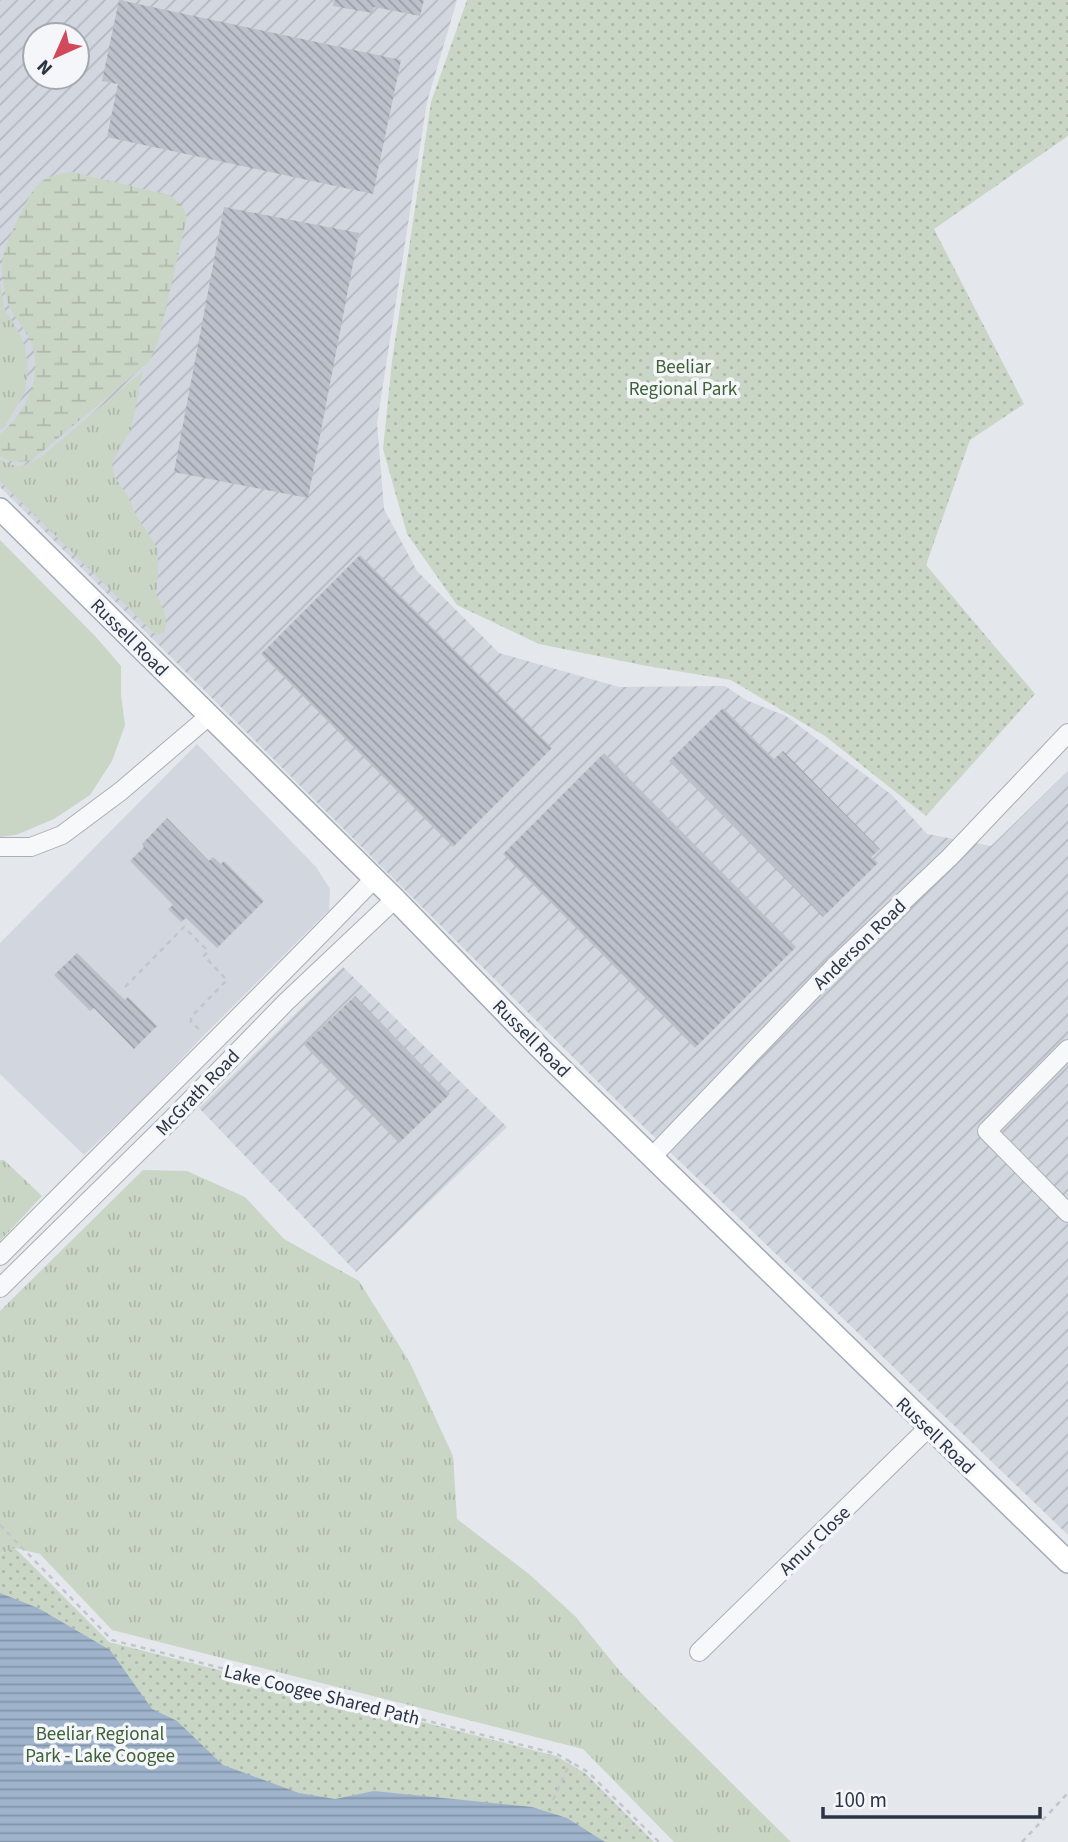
<svg xmlns="http://www.w3.org/2000/svg" width="1068" height="1842" font-family="'Source Sans 3',sans-serif">
<defs>
<pattern id="industrial-furrows" width="10" height="10" patternUnits="userSpaceOnUse" patternTransform="scale(1.75)"><rect width="10" height="10" fill="#d2d6de"/><path d="M-1 1l2-2M0 10L10 0M9 11l2-2" fill="none" stroke="#b4b8c0"/></pattern>
<pattern id="grass-tufts" width="24" height="20" patternUnits="userSpaceOnUse" patternTransform="scale(1.75)"><rect width="24" height="20" fill="#c9d6c5"/><path d="M3 7l-1-3M5 7V3M7 7l1-3M15 17l-1-3M17 17v-4M19 17l1-3" fill="none" stroke="#adb8ab"/></pattern>
<pattern id="wetland-marsh" width="20" height="14" patternUnits="userSpaceOnUse" patternTransform="scale(1.75)"><rect width="20" height="14" fill="#c9d6c5"/><path d="M1 5h8M5 5V1M11 12h8M15 12V8" fill="none" stroke="#adb8ab"/></pattern>
<pattern id="park-dots" width="8" height="8" patternUnits="userSpaceOnUse" patternTransform="scale(1.75)"><rect width="8" height="8" fill="#c9d6c5"/><path d="M2 2h.1M6 6h.1" fill="none" stroke="#adb8ab" stroke-width="1.8" stroke-linecap="round"/></pattern>
<pattern id="water-rules" width="6" height="5" patternUnits="userSpaceOnUse" patternTransform="scale(1.75)"><rect width="6" height="5" fill="#9fb4cc"/><path d="M0 2.5h6" fill="none" stroke="#8293a7"/></pattern>
<pattern id="building-back-hatch" width="6" height="6" patternUnits="userSpaceOnUse" patternTransform="scale(1.75)"><rect width="6" height="6" fill="#bbc0ca"/><path d="M-1 5l2 2M0 0l6 6M5-1l2 2" fill="none" stroke="#989da6"/></pattern>
</defs>
<rect width="100%" height="100%" fill="#e4e7ec"/>
<path fill="#d2d6de" d="M197,744L316,867L330,889L329,910L205,1034L145,1097L84,1155L0,1074V943Z"/>
<path fill="url(#industrial-furrows)" fill-rule="evenodd" d="M0,0H457L427,102L377,423L384,509L417,571L499,653L619,687L725,686L746,700L786,716L892,795L927,834L991,846L1068,771V1535L619,1103L0,487ZM35,35H77V77H35Z
M343,967L507,1127L356,1272L199,1108Z"/>
<path fill="url(#grass-tufts)" d="M0,283L5,310L18,331L25,347L28,367L25,392L5,426L0,430Z
M143,371L131,429L112,463L114,476L126,493L136,515L158,549V577L156,594L164,611L166,624L164,633L156,635L0,481V459C18,470 24,466 41,457Z
M0,1160H4L42,1196L0,1241Z
M143,1170L187,1171L245,1197L284,1239L359,1281L410,1363L453,1456L457,1519L529,1574L575,1616L623,1675L791,1842H674L583,1749L112,1630L40,1554L15,1548L0,1554V1311Z"/>
<path fill="url(#wetland-marsh)" d="M72,172L169,195L181,204L187,217L159,338L150,361L31,461L12,462L0,456V434C26,413 44,375 31,343C26,330 17,321 11,310C6,302 1,273 2,263C3,248 17,221 24,207C36,182 44,175 72,172Z"/>
<path fill="url(#park-dots)" d="M467,0H1068V136L934,229L1024,404L970,440L926,565L1035,694L926,816L825,736L731,680L647,666L539,644L457,605L407,534L383,449L392,361L431,102Z
M15,1548L109,1642L556,1756L585,1773L654,1842H0V1554Z"/>
<path fill="#c9d6c5" d="M0,540L95,636L121,666V695L125,725L112,761L90,795L54,819L16,835L0,837Z"/>
<path fill="url(#water-rules)" d="M0,1593L38,1608L110,1650L152,1709L177,1721L223,1765L299,1793L335,1799L374,1791L532,1807L567,1818L605,1842H0Z"/>
<path fill="url(#building-back-hatch)" d="M119,0L401,60L373,194L107,137L118,84L102,81Z
M334,0H424L420,16L374,7L372,13L333,6Z
M224,207L359,233L308,498L174,472Z
M360,555L552,748L453,847L261,654Z
M723,708L774,759L783,751L880,849L871,857L878,863L823,917L669,761Z
M604,753L796,947L695,1048L503,854Z
M167,818L209,861L213,857L221,864L224,861L264,901L217,948L186,918L181,922L168,909L173,905L130,861L144,847L142,844Z
M77,953L125,1000L128,997L157,1026L134,1049L94,1008L90,1011L54,975Z
M355,996L450,1094L399,1143L304,1045Z"/>
<g fill="none" stroke-linecap="round" stroke-linejoin="round">
<g stroke="#a9aeb7" stroke-width="20">
<path id="minor" d="M0,847H31L62,835L121,791L209,716
M1068,1049L987,1131L1068,1213
M652,1157L835,966L950,857L1068,733
M0,1256C125,1130 252,1006 375,878
M0,1288L170,1121L286,1002L395,899
M699,1652L928,1428"/>
</g>
<g stroke="#a3abb8" stroke-width="24">
<path id="major" d="M0,509L395,899L539,1047L652,1157L1068,1562"/>
</g>
<path stroke="#c2c5cb" stroke-width="2.5" stroke-dasharray="5 5" stroke-linecap="butt" d="M125,987L184,927L208,951L204,956L227,980L191,1017V1022L202,1032
M0,1525L112,1640L557,1754L588,1772L659,1842
M553,1800L571,1761
M1022,1842L1068,1793"/>
<use href="#minor" stroke="#f7f8fa" stroke-width="18"/>
<use href="#major" stroke="#fff" stroke-width="21"/>
</g>
<g text-anchor="middle" stroke-width="7" stroke-linejoin="round" paint-order="stroke">
<g font-size="19" fill="#3f6138" stroke="#f4f6f9">
<text x="683" y="373">Beeliar<tspan x="683" dy="22">Regional Park</tspan></text>
<text x="100" y="1740">Beeliar Regional<tspan x="100" dy="22">Park - Lake Coogee</tspan></text>
</g>
<g font-size="19" fill="#2b3445" stroke="#f4f6f9">
<text transform="translate(130 637) rotate(45)" y="7">Russell Road</text>
<text transform="translate(859 944) rotate(-44)" y="7">Anderson Road</text>
<text transform="translate(532 1038) rotate(45)" y="7">Russell Road</text>
<text transform="translate(197 1092) rotate(-46)" y="7">McGrath Road</text>
<text transform="translate(936 1435) rotate(44)" y="7">Russell Road</text>
<text transform="translate(814 1540) rotate(-44)" y="7">Amur Close</text>
<text transform="translate(322 1694) rotate(14)" y="7">Lake Coogee Shared Path</text>
</g>
</g>
<g transform="translate(56 56) rotate(225)"><circle r="33" fill="#f4f6f9" stroke="#a4a8b1" stroke-width="2"/>
<path d="M0-5L12 26L0 18L-12 26Z" fill="#d1495b"/>
<text y="-10" font-size="19" font-weight="bold" text-anchor="middle" fill="#2b3445">N</text>
</g>
<path d="M823 1807v10h217v-10" fill="none" stroke="#2b3445" stroke-width="3.5"/>
<text x="834" y="1807" font-size="21" fill="#2b3445" stroke="#f4f6f9" stroke-width="5" paint-order="stroke">100 m</text>
</svg>
